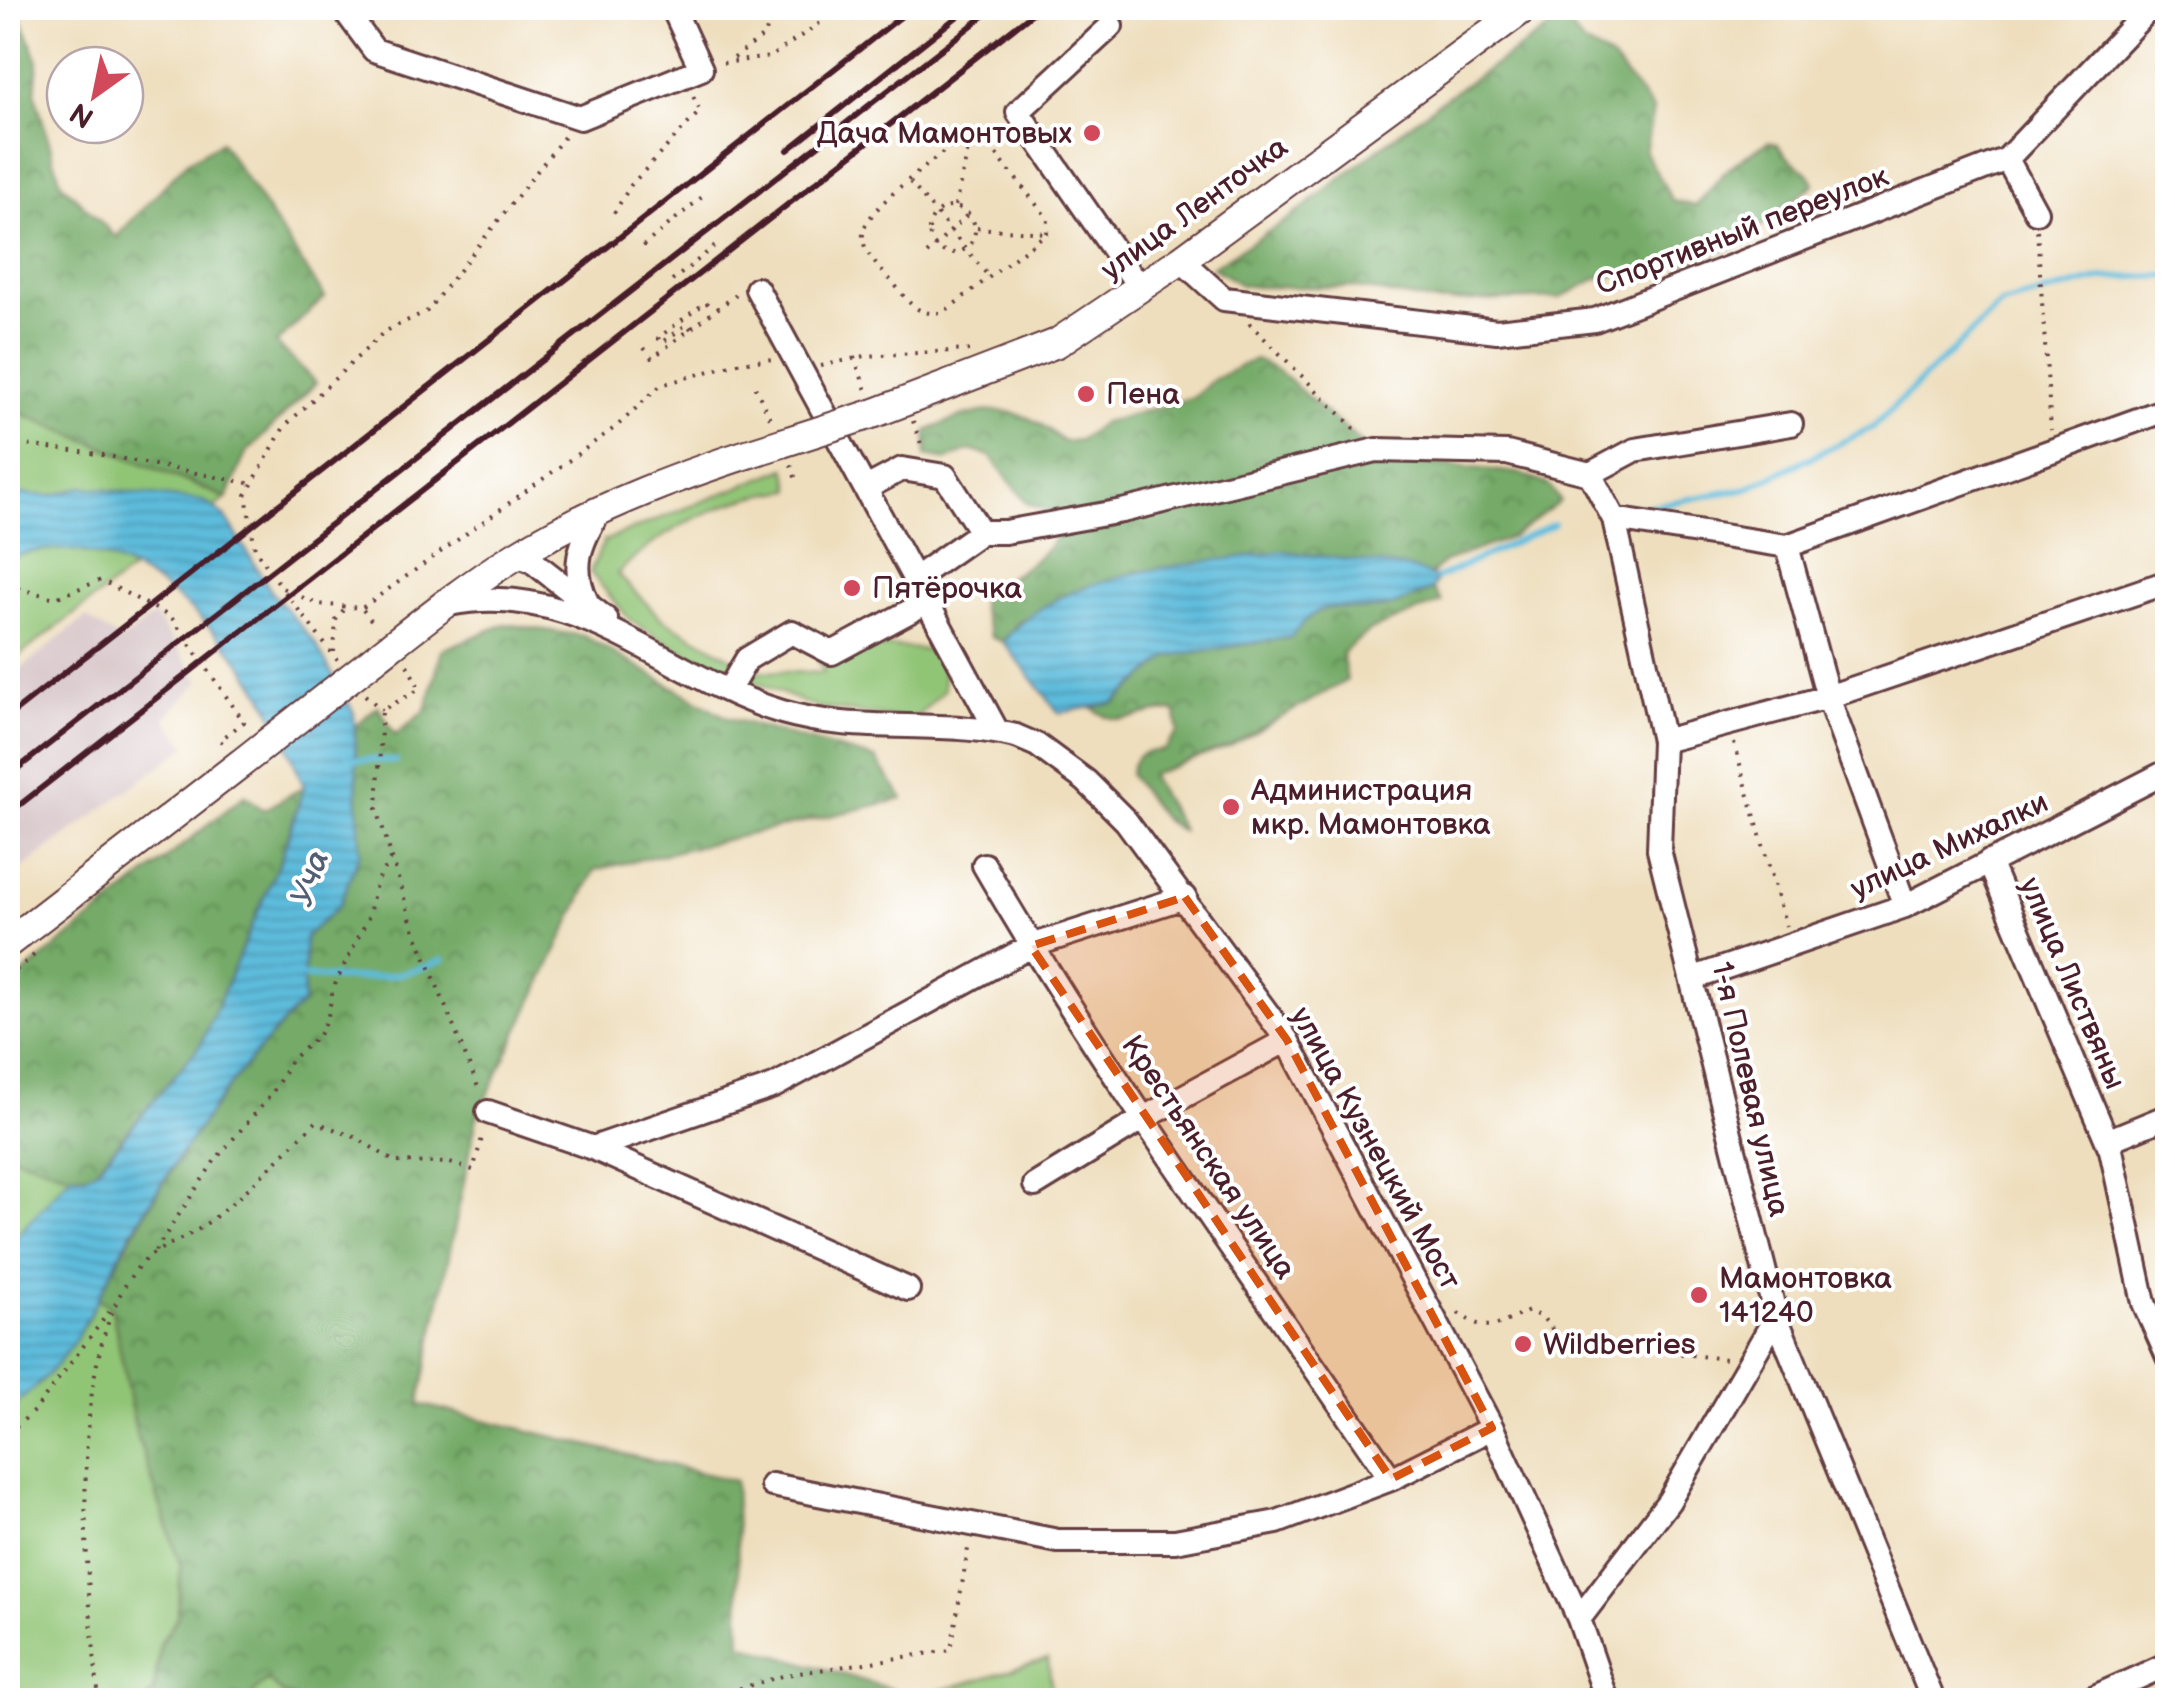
<svg xmlns="http://www.w3.org/2000/svg" width="2175" height="1708" font-family="'Balsamiq Sans',sans-serif">
<defs>
<pattern id="forest-crowns" width="20" height="18" patternUnits="userSpaceOnUse" patternTransform="scale(2.5)"><rect width="20" height="18" fill="#74aa67"/><path d="M2 6a3 3 0 1 1 6 0M12 15a3 3 0 1 1 6 0" fill="none" stroke="#618a55"/></pattern>
<pattern id="water-rules" width="6" height="5" patternUnits="userSpaceOnUse" patternTransform="scale(2.5)"><rect width="6" height="5" fill="#5dbcdc"/><path d="M0 2.5h6" fill="none" stroke="#4f98b3"/></pattern>
</defs>
<rect width="100%" height="100%" fill="#fff"/>
<filter id="ink" filterUnits="userSpaceOnUse"><feTurbulence type="fractalNoise" baseFrequency=".01" numOctaves="2"/><feDisplacementMap in="SourceGraphic" scale="20" xChannelSelector="R" yChannelSelector="G"/><feConvolveMatrix kernelMatrix="1 2 1 2 8 2 1 2 1" color-interpolation-filters="sRGB"/></filter>
<filter id="wash" filterUnits="userSpaceOnUse"><feTurbulence type="fractalNoise" baseFrequency=".0048" numOctaves="4" result="noise"/><feDisplacementMap in="SourceGraphic" scale="40" xChannelSelector="R" yChannelSelector="G"/><feGaussianBlur stdDeviation="2.25" result="paint"/><feColorMatrix in="noise" values="0 0 0 0 0 0 0 0 0 0 0 0 0 0 0 0 0 1.4 0 .05"/><feComposite in="paint" operator="in"/></filter>
<g filter="url(#wash)">
<rect width="100%" height="100%" fill="#eedebd"/>
<path fill="#d2bec1" d="M154,615L200,681L165,718L187,746L8,879V679L86,617L121,641Z"/>
<path fill="#91c576" stroke="#6e7250" stroke-width="2.5" d="M8,408L227,498L8,664Z
M786,468L792,490C726,497 663,528 617,574L662,619L755,671L824,673L818,659L884,646L942,651L944,690L914,720L815,707L684,653L630,620L590,572L604,541Z
M8,1154L71,1175L98,1297L112,1308L136,1432L181,1567L177,1618L160,1644L154,1692L147,1700H8Z
M1048,1659L1053,1700H917L918,1697Z
M267,1679L290,1700H247Z"/>
<path fill="url(#forest-crowns)" stroke="#5f6449" stroke-width="2.5" d="M8,8H17L38,61L35,94L61,183L116,237L187,162L221,142L325,297L276,343L316,383L246,453L227,498L8,408Z
M1563,19L1584,44L1612,59L1653,110L1645,152L1673,201L1696,206L1729,167L1768,142L1778,144C1785,163 1808,165 1814,184L1735,247L1685,263L1598,278L1560,298L1437,302L1351,287H1257L1241,285L1212,267L1290,218L1436,104Z
M1255,359L1278,371L1377,457L1518,473L1549,485L1560,501L1512,537L1444,562L1430,575L1283,551L1020,620L1003,642L991,637L981,608L982,594C1012,575 1057,555 1064,517L1027,503L990,456L970,450L947,460L926,456L927,431C980,405 1019,400 1063,442L1079,440L1103,423L1194,397L1211,381Z
M1433,589L1442,602L1370,630L1342,653L1347,680L1230,746L1150,775L1183,832L1163,819L1130,775C1133,752 1143,752 1164,750L1178,732L1176,712C1144,707 1120,734 1092,707L1115,703L1169,656L1290,637C1328,590 1333,615 1381,608C1398,606 1417,595 1433,589Z
M505,624L584,636L728,718L876,759L903,799L595,870L477,1117L419,1404L735,1481L741,1644L918,1697L917,1700H291L267,1680L247,1700H147L154,1692L160,1644L177,1618L181,1567L136,1432L112,1309L98,1298C153,1194 218,1085 303,1003L305,937L339,905L360,853L353,728L378,706L395,735L426,710L442,650Z
M304,787L282,856L201,1044L92,1174L71,1175L8,1154V986L245,795L263,810Z"/>
<path fill="url(#water-rules)" stroke="#546e84" stroke-width="2.5" d="M83,487L203,501L225,516L271,591L315,643L354,713L360,853L339,906L305,937L303,1003C240,1063 186,1142 141,1217C95,1293 85,1355 8,1409V1246L71,1175L85,1176L98,1168L201,1044L282,856L304,787C290,752 276,715 255,683C206,609 104,519 8,559V493L50,496Z
M1283,551L1409,568L1438,578L1433,589C1417,595 1398,606 1381,608C1333,615 1328,590 1291,637L1169,656L1114,703L1059,713L1003,642C1062,567 1194,566 1283,551Z"/>
<g fill="none" stroke-linecap="round" stroke-linejoin="round">
<path stroke="#5dbcdc" stroke-width="6" d="M1636,509L1748,488L1873,427L2001,304L2103,278L2168,276
M1438,578L1554,524
M347,759L396,761
M298,976C349,980 396,981 443,960"/>
</g>
</g>
<g filter="url(#ink)">
<g fill="none" stroke-linecap="round" stroke-linejoin="round">
<g stroke="#633c41" stroke-width="28">
<path id="minor" d="M343,8L374,50L580,118L701,69L673,8
M1111,26L1018,112L1140,288
M2007,159L2036,212
M1181,260L1224,299L1497,331L1595,320L2007,159L2150,8
M757,289L997,731
M1590,474L1614,519L1663,741L1659,850L1776,1317L1933,1700
M868,487L902,469L945,476L981,532L917,577
M1614,519L1787,546L2168,409
M981,532H1005L1122,511L1376,450L1507,453L1590,474L1635,450L1791,424
M1787,546L1828,697L2168,582
M516,555L532,561L606,619
M587,602C570,567 580,543 599,512
M449,604C580,578 665,677 782,712C860,735 939,718 1016,736L1037,745L1086,781L1126,821L1287,1040L1492,1428L1579,1619L1607,1700
M728,691L747,659L792,632L832,653L929,601
M1663,741L1828,697L1905,906
M1989,862L2111,1150L2144,1303L2168,1357
M984,865C1107,1077 1253,1276 1391,1479
M1694,978L1905,906L2168,771
M488,1112L593,1148L908,1289
M2107,1141L2168,1116
M593,1148L774,1086L1031,946L1185,897
M1035,1185L1144,1118L1287,1040
M772,1485L1058,1541H1175L1277,1522L1391,1479L1492,1428
M1579,1619L1669,1501L1776,1317
M2088,1700L2168,1664"/>
</g>
<g stroke="#633c41" stroke-width="32">
<path id="major" d="M875,413L1057,343L1181,260L1524,8
M373,660C419,624 465,587 515,556C597,505 691,471 782,443
M8,943L240,764"/>
</g>
<path stroke="#633c41" stroke-width="4" stroke-dasharray="2.5 8" stroke-linecap="butt" d="M734,58L765,35L774,8
M723,63L770,57L842,8
M564,137L427,311L384,332L284,427L246,495L255,549L282,588L317,604L362,608L617,426L661,385L738,363L773,359
M971,137L988,144L1048,219L1047,233L944,312C918,317 910,304 895,285C883,271 861,253 863,234C864,209 935,160 956,142Z
M910,182L990,278
M955,206L971,137
M929 230a23 23 0 1 1 46 0a23 23 0 1 1-46 0Z
M614,213L631,185L700,111L693,96
M977,228L1047,233
M2037,230L2051,430
M643,246L702,197
M927,254L967,215
M672,281L715,246
M1249,323L1359,433
M691,329L687,324L662,343L658,338L706,302L712,310
M644,348L652,358L737,294
M854,357L866,390
M821,366L865,356L969,350
M755,387L771,420
M913,421L923,450
M8,443L98,454L253,484
M791,465L796,480
M8,586L55,598L101,580L171,617L244,722L220,740L225,747
M285,592L337,660
M363,610L376,626
M334,652L336,620L347,605
M407,665L420,689L382,710L377,809L411,921L480,1092
M365,695L382,710
M1734,743L1786,926
M8,977L34,955
M155,1251L215,1160L271,1095L292,1059L319,1035L328,1016L333,988L368,918L377,880L391,858
M1458,1313C1489,1335 1496,1325 1529,1311L1543,1318L1561,1340L1726,1359
M8,1434L36,1409L109,1312
M99,1700C87,1589 62,1356 139,1266C156,1246 182,1242 203,1226C244,1197 279,1157 316,1122L357,1138L395,1162L450,1163L473,1170L483,1134
M699,1700L786,1675L951,1650L969,1543"/>
<use href="#minor" stroke="#fff" stroke-width="22"/>
<use href="#major" stroke="#fff" stroke-width="28"/>
<path stroke="#4a1f2b" stroke-width="6" d="M788,150L968,8
M8,717L912,8
M8,776L994,8
M8,814L1039,8"/>
<g stroke="#633c41" stroke-width="32" stroke-linecap="butt">
<path id="major-bridge" d="M782,443L875,413
M240,764L373,660"/>
</g>
<use href="#major-bridge" stroke="#fff" stroke-width="28"/>
</g>
</g>
<path fill="#d8530f" fill-opacity="0.2" stroke="#d8530f" stroke-width="8" stroke-dasharray="20 12" stroke-linejoin="round" d="M1185,897L1287,1040L1492,1428L1391,1479L1031,946Z"/>
<g fill="#d1495b" stroke="#fff" stroke-width="4">
<circle cx="1092" cy="133" r="10"/>
<circle cx="1086" cy="394" r="10"/>
<circle cx="852" cy="588" r="10"/>
<circle cx="1231" cy="807" r="10"/>
<circle cx="1699" cy="1295" r="10"/>
<circle cx="1523" cy="1344" r="10"/>
</g>
<g text-anchor="middle" stroke-width="8" stroke-linejoin="round" paint-order="stroke">
<g font-size="30" fill="#4a1f2b" stroke="#fff" text-anchor="start">
<text x="1072" y="143" text-anchor="end">Дача Мамонтовых</text>
<text x="1106" y="404">Пена</text>
<text x="872" y="598">Пятёрочка</text>
<text x="1251" y="800">Администрация<tspan x="1251" dy="34">мкр. Мамонтовка</tspan></text>
<text x="1719" y="1288">Мамонтовка<tspan x="1719" dy="34">141240</tspan></text>
<text x="1543" y="1354">Wildberries</text>
</g>
<g font-size="30" fill="#4a1f2b" stroke="#fff">
<text transform="translate(1194 208) rotate(-36)" y="10">улица Ленточка</text>
<text transform="translate(1742 230) rotate(-21)" y="10">Спортивный переулок</text>
<text transform="translate(1949 845) rotate(-25)" y="10">улица Михалки</text>
<text transform="translate(2073 983) rotate(67)" y="10">улица Листвяны</text>
<text transform="translate(1751 1089) rotate(77)" y="10">1-я Полевая улица</text>
<text transform="translate(1376 1148) rotate(61)" y="10">улица Кузнецкий Мост</text>
<text transform="translate(1209 1157) rotate(56)" y="10">Крестьянская улица</text>
</g>
<g font-size="32" font-style="italic" fill="#525e72" stroke="#fff">
<text transform="translate(309 878) rotate(-70)" y="11">Уча</text>
</g>
</g>
<rect width="2175" height="1708" fill="none" stroke="#fff" stroke-width="40"/>
<g transform="translate(95 95) rotate(213)"><circle r="48" fill="#ffffff" stroke="#b7a5aa" stroke-width="2.5"/>
<path d="M0-8L18 38L0 25L-18 38Z" fill="#d1495b"/>
<text y="-15" font-size="28" font-weight="bold" text-anchor="middle" fill="#4a1f2b">N</text>
</g>
</svg>
